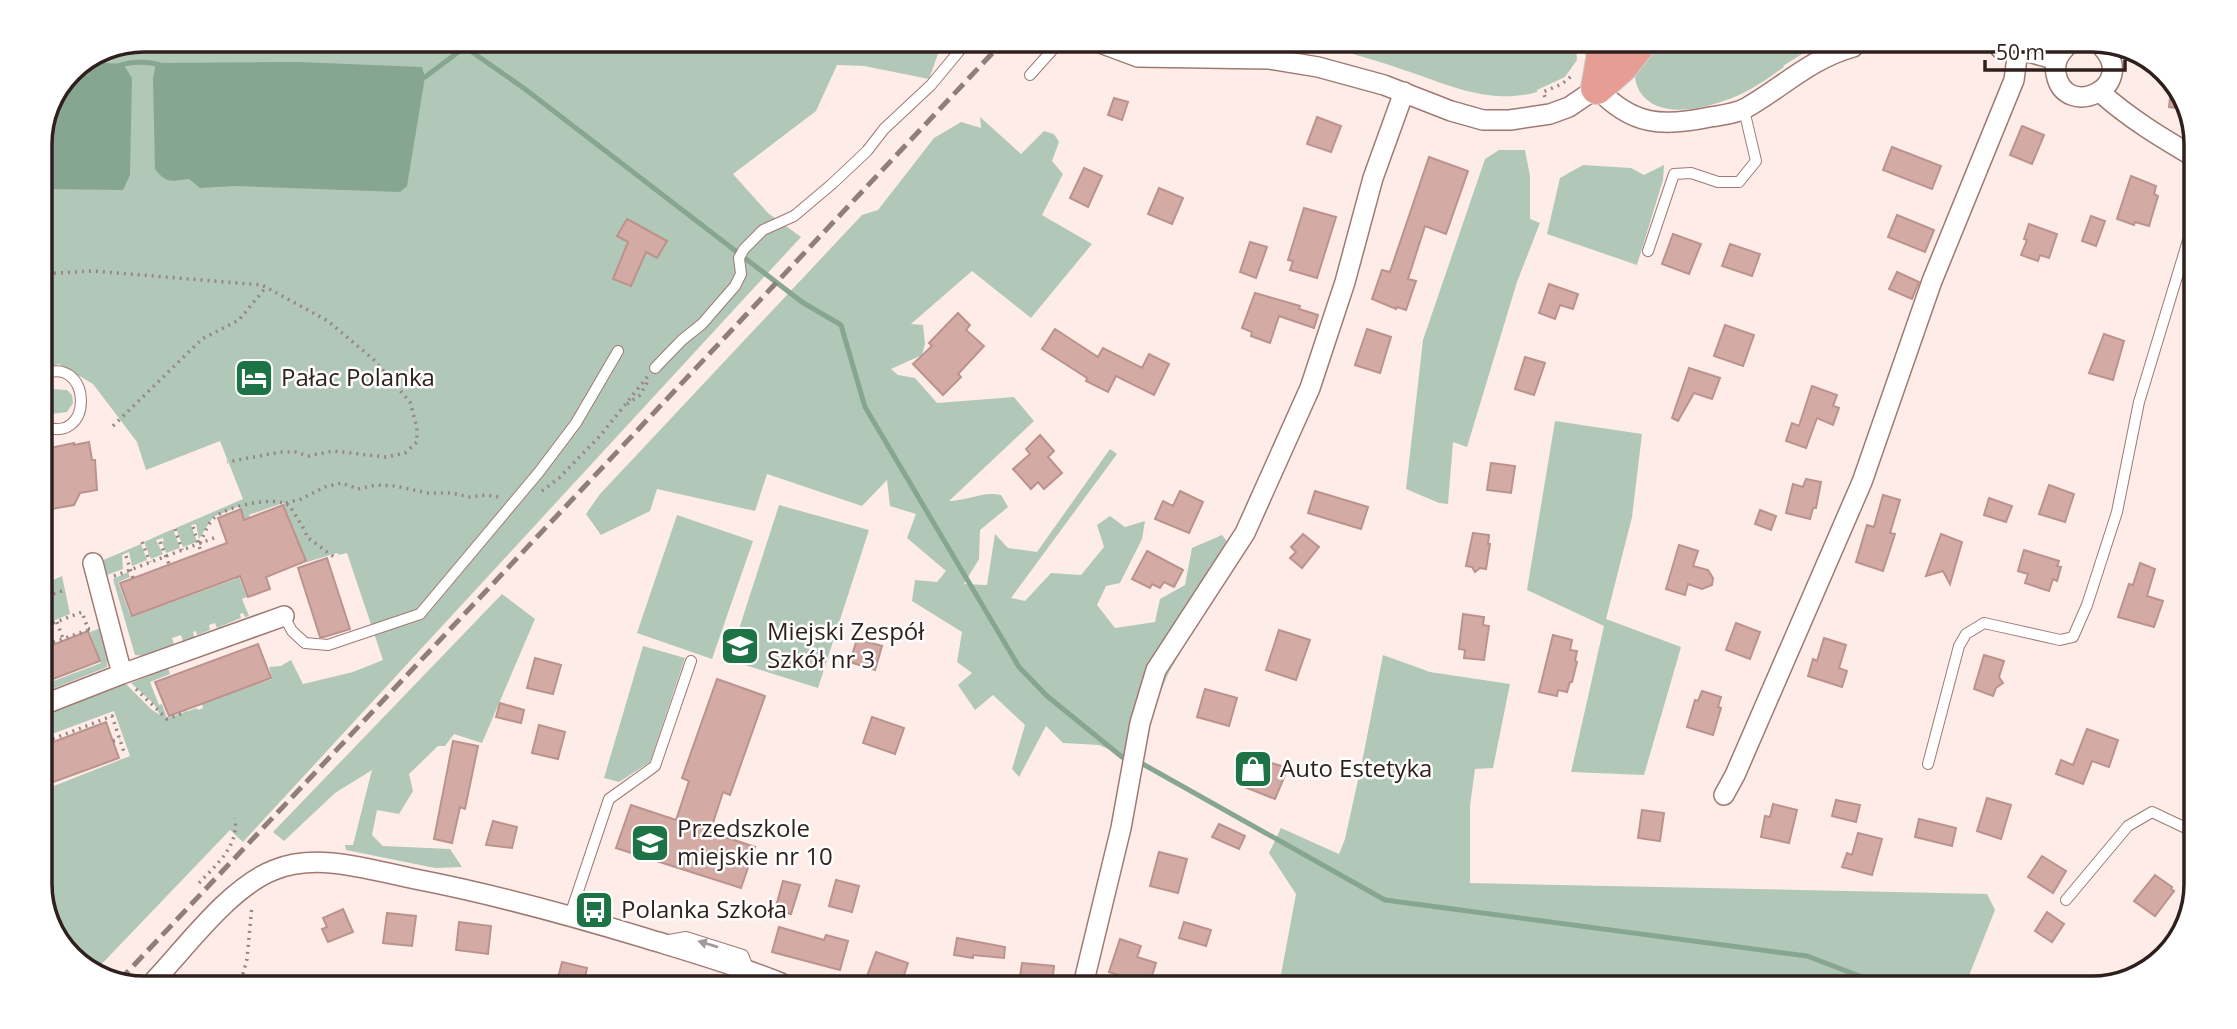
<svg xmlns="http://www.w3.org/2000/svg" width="2237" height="1029" font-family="'Open Sans',sans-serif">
<rect width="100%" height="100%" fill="#feece9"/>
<path fill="#b1c8b8" d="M145,40L938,43V54L929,79L864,66L837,65L816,111L733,174L768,213L801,237L243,842L230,830L94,972L58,943L41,891V802L50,798L46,789L130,756L114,711L52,734L45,715L126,684L152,710L160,715L154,704L131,683L168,668L170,674L150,682L159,705L162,704L167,718L197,708L198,710L203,708L202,704L272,679L269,667L281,666L291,660L303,684L353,672L383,660L347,553L339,555L337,553L307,562L283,503L249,515L255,530L250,532L240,506L213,517L199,539L196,524L191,525L197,542L183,547L176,528L243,499L220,441L146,470L137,442L93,384L59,364L40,370V138L71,71Z
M1315,45L1576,46L1577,60L1565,77L1537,90V92C1492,105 1451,86 1410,72C1378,61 1347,51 1315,45Z
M1646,46L1813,47L1783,66L1784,67C1767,79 1751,91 1732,98C1706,108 1659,121 1640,92C1637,87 1634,78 1635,71C1636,63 1642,54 1646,46Z
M980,117L1021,154L1044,131L1054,134L1059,142L1052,161L1063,174L1042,215L1092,244L1031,318L972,271L911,324L923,325L925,344L922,355L891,369L898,375L915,378L937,403L1014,397L1034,421L949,501C967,501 983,491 1001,495L1008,507L980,530L979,559L964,584L987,585L995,534L1008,548L1037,552L1110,449L1117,454L1011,598L1025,601L1051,573L1081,575L1104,547L1097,525L1110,516L1125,527L1145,521L1142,539L1120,583L1106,586L1097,605L1115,628L1155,622L1160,599L1185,585L1192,548L1222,535L1237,554L1169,672L1132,759L1099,745L1063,743L1046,726L1019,777L1012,769L1025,725L993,695L975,710L958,685L972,673L957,662L962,632L912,601L915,580L937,582L946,571L907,538L916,514L890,506L887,480L862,506L767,474L755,511L657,489L650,511L601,535L586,514L600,494L862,215L878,210L934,138L961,122L981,128Z
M1499,150H1525L1530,176V219L1540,223L1517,282L1467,447L1453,442L1448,504L1439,503L1406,489L1423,340L1485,159Z
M1583,165L1631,168L1644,175L1664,165L1663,180L1637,265L1547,234L1560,178Z
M53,389L67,390L72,395L73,403L67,412L44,415L40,413V393Z
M1555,421L1642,434L1632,517L1606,619L1681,647L1644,775L1571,772L1604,626L1527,590Z
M779,505L869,530L818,688L729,660Z
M677,515L753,541L712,659L637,633Z
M173,529L180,548L166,553L162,542L164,541L163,538L156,540L163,554L151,559L144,542Z
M141,544L147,560L132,566L129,552L122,555L123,569L104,576L101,561Z
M236,570L247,597L242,599L249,616L245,617L243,613L240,614L241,618L217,628L215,623L209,625L210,630L197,635L196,631L193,632L194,637L183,641L181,635L172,638L174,644L144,656L135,655L113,579L128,572L130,577L118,582L131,617L236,579L233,571Z
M62,576L70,614L40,626V586Z
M502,594L535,619L482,743L454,734L445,746H438L409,774L413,791L399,814L377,810L372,835L383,846L450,849L462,867L435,868L346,850L345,845H353L372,770L335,793L284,841L273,832Z
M101,628L108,653L107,667L40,694V686L101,663L90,632Z
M643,646L685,658L650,762L619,782L604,778Z
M1383,655L1430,672L1510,684L1493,768L1475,769L1470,806V883L1987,894L1995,910L1966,983L1976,988L1279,985L1296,894L1269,853L1281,828L1339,854L1345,839L1362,762Z"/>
<path fill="#87a691" d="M92,62L123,64L132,78L130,175L123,190L40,189V138L71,71Z
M298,62L422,67L425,77L407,186L400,192L237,186L200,188L189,179C172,181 166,184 155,169L153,78L156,63Z"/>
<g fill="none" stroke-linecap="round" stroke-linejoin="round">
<path stroke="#87a691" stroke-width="5" d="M118,66C130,61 151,61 163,66
M421,78L425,77L465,47L525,89L802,302L841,325L865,407L1019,667L1047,696L1122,757
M1141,763L1385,900L1807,956L1891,988"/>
</g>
<path fill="#d4aba4" stroke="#bb928c" stroke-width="2" d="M2172,81L2179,86L2187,109L2169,107Z
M1114,98L1128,102L1122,120L1108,115Z
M1317,117L1341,126L1331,152L1307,144Z
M2022,126L2044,135L2032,164L2010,155Z
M1892,147L1941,166L1932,189L1883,170Z
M1429,157L1468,171L1446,234L1425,226L1408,279L1416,281L1406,310L1397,307L1396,309L1372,299L1382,270L1390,272Z
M1084,168L1102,176L1088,207L1070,198Z
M2131,176L2156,186L2154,194L2158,196L2149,226L2135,222L2134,225L2117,219Z
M1159,188L1183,198L1172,224L1148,214Z
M1304,208L1336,217L1317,278L1290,270L1293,261L1288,260Z
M1897,215L1934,230L1925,252L1888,237Z
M2091,216L2105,221L2096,246L2082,241Z
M627,219L667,241L657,258L646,252L631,286L613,279L628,242L617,236Z
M2029,224L2057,234L2049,258L2040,255L2038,261L2021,255L2027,240L2024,239Z
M1673,234L1701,244L1689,274L1662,264Z
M1250,242L1267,247L1256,278L1240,272Z
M1730,244L1760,254L1752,276L1722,266Z
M1897,272L1919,282L1912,299L1889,289Z
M1549,284L1578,294L1573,309L1560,305L1555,319L1539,313Z
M1255,293L1300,306L1299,309L1318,315L1314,328L1279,316L1270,343L1251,336L1252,332L1242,328Z
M958,313L970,325L966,330L984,346L958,374L961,377L943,395L913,364L932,346L929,343Z
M1725,325L1754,335L1743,366L1714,356Z
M1055,329L1098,357L1103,348L1142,368L1149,354L1169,364L1154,395L1116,376L1108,392L1086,381L1087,378L1042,349Z
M1367,329L1391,337L1380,373L1355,365Z
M2104,334L2124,341L2113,380L2089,373Z
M1525,357L1545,363L1534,395L1515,389Z
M1689,368L1720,378L1712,399L1694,393L1678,421L1672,418Z
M1812,386L1837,395L1833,406L1839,408L1833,425L1817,418L1806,448L1786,441L1792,423L1799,426Z
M1040,435L1054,451L1048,457L1062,473L1044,489L1038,482L1031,489L1013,469L1030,454L1026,449Z
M89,442L92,460H95L97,490L80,493L74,505L40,511V450L74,443V445Z
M1491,463L1515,466L1511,493L1487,490Z
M1806,479L1821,482L1816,508H1813L1810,519L1786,513L1793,484L1803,487Z
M2049,485L2074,494L2065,522L2039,514Z
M1180,491L1203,502L1189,533L1155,519L1163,501L1173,506Z
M1315,491L1368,507L1361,529L1308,513Z
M1883,495L1900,500L1890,533L1895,534L1883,571L1856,562L1867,525L1874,527Z
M1989,498L2012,506L2006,522L1984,515Z
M283,505L306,561L266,577L270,589L248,597L240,576L132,616L120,583L227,543L218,518L241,509L244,520Z
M1760,510L1776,516L1771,530L1755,524Z
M1473,533L1489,535L1488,544H1490L1486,569L1480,568L1475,572L1472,567L1466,566Z
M1303,534L1319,547L1302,568L1290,558L1296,552L1291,547Z
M1941,534L1962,542L1950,584L1943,571L1926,576Z
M1679,545L1698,551L1693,566L1708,570L1713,578L1712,585L1702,589L1688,584L1685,595L1666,589Z
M2024,550L2059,561L2057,566L2061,567L2057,581L2053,579L2049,591L2025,583L2028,574L2018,571Z
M1147,551L1183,570L1174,587L1164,582L1160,588L1152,584L1150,588L1132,579Z
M327,558L350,629L324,637H320L298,568Z
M2140,563L2155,569L2147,596L2163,601L2154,627L2118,617L2129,584L2133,585Z
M1463,614L1484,617L1483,625L1489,626L1484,660L1464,658L1465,650L1459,649Z
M1736,623L1760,632L1750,659L1726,650Z
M1279,630L1310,640L1296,680L1266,670Z
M88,631L100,661L40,684V650Z
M1553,635L1572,640L1570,650L1577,651L1575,661L1577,662L1572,682H1570L1567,692L1558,690L1557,696L1539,692Z
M1824,638L1846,645L1839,668L1847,671L1842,687L1808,676L1813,659L1817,661Z
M857,639L882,646L875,670L850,662Z
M258,644L271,678L169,716L155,682Z
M1984,655L2004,661L1999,677L2003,683L1996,688L1993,696L1974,689Z
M535,658L561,665L553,694L527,688Z
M717,679L765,696L730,795L723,792L710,832L755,847L741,888L616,848L631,805L676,820L689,781L682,778Z
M1205,689L1237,698L1229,726L1197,717Z
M1702,691L1721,697L1718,707L1721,708L1713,735L1687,727L1695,700L1698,701Z
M500,703L524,710L521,723L496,717Z
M872,717L904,728L895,754L863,743Z
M106,722L119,758L45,785L40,772V747Z
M539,725L565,732L558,759L532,753Z
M2087,729L2118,740L2109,767L2092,761L2083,784L2056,774L2061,760L2073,765Z
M453,741L478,746L465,809L460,807L452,843L434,839Z
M1248,756L1288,768L1275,799L1237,784Z
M1987,798L2011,805L2001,839L1977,831Z
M1836,800L1860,805L1856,822L1832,816Z
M1773,804L1797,810L1789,843L1761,837L1765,816L1770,817Z
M1642,810L1664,813L1660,841L1638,838Z
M1919,819L1956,828L1952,846L1915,837Z
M493,821L517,827L512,848L486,845Z
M1219,824L1245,836L1239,849L1212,837Z
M1858,833L1882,839L1872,875L1842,867L1847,853L1852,855Z
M1159,852L1187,859L1178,893L1150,886Z
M2042,856L2066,871L2053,893L2028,877Z
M2155,875L2172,887L2171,889L2174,891L2155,916L2134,901Z
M836,880L859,886L852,912L829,906Z
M783,881L800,885L791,914L775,910Z
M343,909L353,932L328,942L322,929L327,927L323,918Z
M2047,912L2064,924L2052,942L2035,931Z
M387,913L416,916L412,946L383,943Z
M459,922L491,926L488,954L456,950Z
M1184,922L1211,930L1206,946L1179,938Z
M779,927L824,940L826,935L848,941L840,970L772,952Z
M957,938L1005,947L1004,958L973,955V958L954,955Z
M1120,939L1141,946L1137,957L1156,963L1149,985L1109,972Z
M876,952L908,963L901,984H881L866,979Z
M562,962L587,968L584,983L557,982Z
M1022,963L1054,966L1052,984H1019Z"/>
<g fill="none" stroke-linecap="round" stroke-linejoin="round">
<g stroke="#a07973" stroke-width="12">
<path id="service" d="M1030,75L1055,47L1062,44
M1648,251L1674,174L1691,173L1718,182H1739L1756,161L1744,110
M655,368L682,340L702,324L735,286L741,274L739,258L744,249L763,230L794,216L832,184L867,151L884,129L931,85L965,44
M40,376C92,349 97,450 40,425
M284,616L292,631L305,643L328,645L420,614L539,472L576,423L618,351
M1928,764L1959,646L1966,634L1984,623L2060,640L2073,637L2087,605L2117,512L2139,402L2196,214
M2066,900L2128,826L2152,812L2190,830
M570,915L609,799L655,766L691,661
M669,940L686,937L743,955L749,970"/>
</g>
<g stroke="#a07973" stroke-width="22">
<path id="minor" d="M1103,44L1138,57L1269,59L1318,67L1384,85L1451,111L1483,120H1510L1550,114L1569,107L1597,88C1632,126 1663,127 1710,117C1721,115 1736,114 1746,108C1783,87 1810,59 1853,47
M2000,48L2032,53L2057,60
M2065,48C2058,55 2054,64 2056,74C2065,121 2138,87 2103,48
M2100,92C2130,119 2162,138 2196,158
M122,674L284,616
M40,706L122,674L93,563
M1724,795L1735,775L1862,482L1932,281L2014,80L2018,50
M154,981C187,946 230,887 274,870C318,852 370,870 415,879C493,894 569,915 645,938C691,952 737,965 781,983
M1083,985L1121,828L1140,723L1156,670L1245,533L1310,388L1345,282L1373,178L1404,92"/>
</g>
<g stroke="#d1cecd" stroke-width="34">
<path id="primary" d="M1597,88L1621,67L1638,46
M1597,88L1603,54L1600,46"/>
</g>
<path stroke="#978684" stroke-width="3.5" stroke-dasharray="2 5" stroke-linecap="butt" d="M1545,97L1543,92L1562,84L1574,74
M40,274L93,271L262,285L328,321L374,360L410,402L417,428V442L405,453L386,457L333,451L308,456L296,452H281L227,462
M40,325L44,361
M627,404L640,395L649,379
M113,426L202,339L239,320L266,287
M542,491L559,478L600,436L648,376
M286,503L301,499L325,487L342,483L358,489L376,485L395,486L428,493H451L470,497L486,495L500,497
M193,527L201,552
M175,529L182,550
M142,542L150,562
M160,542L169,564
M200,543C204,535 207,525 214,518C226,506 276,495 290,506C295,516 305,528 307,537L334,557
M126,556L133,578
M114,576L214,538
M40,598L65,590
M57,622L63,639
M40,628L82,612L88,629H90
M40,647L88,630
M136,689L167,719L186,712
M44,723L50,740L112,716L125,755
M113,741L120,739
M199,883C217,864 239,846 235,818
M241,981L247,959L252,905"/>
<use href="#service" stroke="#fff" stroke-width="10"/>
<use href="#minor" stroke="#fff" stroke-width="19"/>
<use href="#primary" stroke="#e59d94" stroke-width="32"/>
<path stroke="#8f7e7c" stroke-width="5" stroke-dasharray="14 7" stroke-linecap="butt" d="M119,981L1001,44"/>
</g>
<defs><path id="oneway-solid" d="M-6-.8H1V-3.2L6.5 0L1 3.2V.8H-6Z" transform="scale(1.75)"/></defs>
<use fill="#a19a99" href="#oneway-solid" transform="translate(708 944) rotate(-163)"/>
<defs>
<g id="hotel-square" transform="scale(2.0125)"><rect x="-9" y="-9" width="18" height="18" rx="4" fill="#1e7346" stroke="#fff"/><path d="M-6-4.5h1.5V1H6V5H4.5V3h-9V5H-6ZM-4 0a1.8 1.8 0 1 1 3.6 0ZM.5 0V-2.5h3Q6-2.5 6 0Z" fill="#fff"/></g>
<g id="school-square" transform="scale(2.0125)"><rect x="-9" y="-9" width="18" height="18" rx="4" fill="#1e7346" stroke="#fff"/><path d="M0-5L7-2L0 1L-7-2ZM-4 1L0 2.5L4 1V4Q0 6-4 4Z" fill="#fff"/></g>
<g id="shop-square" transform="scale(2.0125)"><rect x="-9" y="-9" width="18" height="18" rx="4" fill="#1e7346" stroke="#fff"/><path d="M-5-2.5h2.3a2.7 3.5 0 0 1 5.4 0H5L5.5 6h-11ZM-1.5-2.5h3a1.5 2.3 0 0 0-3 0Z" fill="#fff"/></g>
<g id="bus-square" transform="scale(2.0125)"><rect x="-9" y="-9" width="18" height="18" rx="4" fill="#1e7346" stroke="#fff"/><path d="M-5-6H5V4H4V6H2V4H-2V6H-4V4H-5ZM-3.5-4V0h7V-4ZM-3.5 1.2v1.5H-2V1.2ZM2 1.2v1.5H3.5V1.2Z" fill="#fff"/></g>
</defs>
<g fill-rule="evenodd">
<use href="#hotel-square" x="254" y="378"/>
<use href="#school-square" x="740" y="646"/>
<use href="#shop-square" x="1253" y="769"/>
<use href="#school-square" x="650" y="843"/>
<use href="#bus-square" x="594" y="910"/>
</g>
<g text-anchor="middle" stroke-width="5" stroke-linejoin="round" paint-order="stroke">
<g font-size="24" fill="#2f1f1d" stroke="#fff" text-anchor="start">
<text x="281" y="386">Pałac Polanka</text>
<text x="767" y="640">Miejski Zespół<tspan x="767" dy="28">Szkół nr 3</tspan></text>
<text x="1280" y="777">Auto Estetyka</text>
<text x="677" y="837">Przedszkole<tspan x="677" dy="28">miejskie nr 10</tspan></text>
<text x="621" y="918">Polanka Szkoła</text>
</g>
</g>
<path d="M0 0H2237V1029H0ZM144 52H2092A92 92 0 0 1 2184 144V884A92 92 0 0 1 2092 976H144A92 92 0 0 1 52 884V144A92 92 0 0 1 144 52Z" fill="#fff" fill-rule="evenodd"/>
<path fill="none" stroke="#2f1f1d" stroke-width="3.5" d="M144 52H2092A92 92 0 0 1 2184 144V884A92 92 0 0 1 2092 976H144A92 92 0 0 1 52 884V144A92 92 0 0 1 144 52Z"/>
<path d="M1985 60v10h140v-10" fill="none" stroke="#2f1f1d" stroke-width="3.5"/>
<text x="1996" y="60" font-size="21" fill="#2f1f1d" stroke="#ffffff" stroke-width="5" paint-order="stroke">50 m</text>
</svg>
